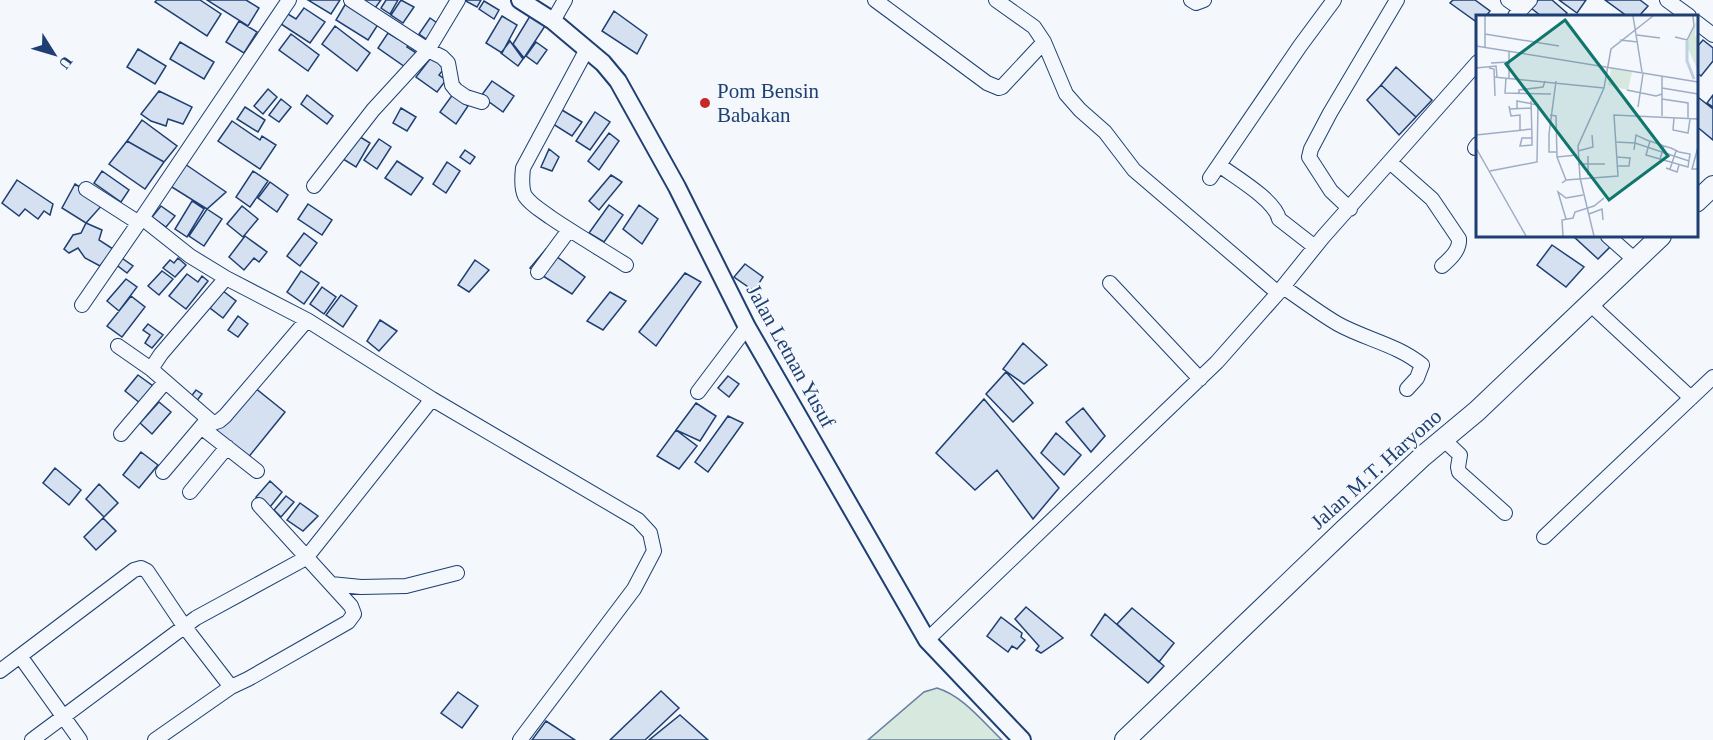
<svg xmlns="http://www.w3.org/2000/svg" width="1713" height="740" font-family="Georgia,serif">
<rect width="100%" height="100%" fill="#f4f7fb"/>
<path fill="#d7e8df" stroke="#687fa3" stroke-width="1.5" d="M937,688C963,696 982,721 1002,740H868L924,692Z"/>
<path fill="#d5e0f0" stroke="#1d3f73" stroke-width="1.5" d="M157,0H200L221,14L207,36L155,2Z
M207,0H246L259,8L248,26Z
M308,0H340L331,14Z
M363,0H381L375,8Z
M386,0H398L390,14L381,8Z
M401,0L414,7L403,23L391,15Z
M464,0H481L477,7Z
M1453,0H1475L1490,11L1486,16H1478V23L1450,3Z
M1538,0H1552L1567,13L1564,16H1541L1531,8Z
M1559,0H1586L1577,13Z
M1605,0H1640L1648,6L1639,16H1627Z
M484,1L499,10L494,19L479,9Z
M346,3L379,23L368,40L336,20Z
M304,8L325,22L310,43L281,24L288,14L296,19Z
M614,11L647,35L637,54L602,31Z
M502,16L517,25L502,53L486,43Z
M530,16L545,26L524,58L513,44Z
M430,18L440,25L429,41L419,34Z
M239,21L257,32L244,53L226,42Z
M335,26L370,53L357,71L322,44Z
M388,33L398,39L401,35L410,42L407,47L418,54L408,69L378,48Z
M291,34L319,55L308,71L279,50Z
M1703,40L1713,48V61L1701,76L1696,72V48Z
M510,41L523,59L518,66L501,53Z
M180,42L214,62L204,79L170,59Z
M536,42L547,50L537,64L526,56Z
M138,49L166,66L155,84L127,67Z
M433,55L446,66L439,75L446,80L437,92L416,77Z
M1396,67L1432,100L1416,117L1381,85Z
M492,81L514,96L503,112L481,96Z
M1381,85L1416,117L1399,135L1367,100Z
M268,89L277,97L263,114L254,106Z
M456,90L461,101L468,106L456,124L440,112Z
M159,91L192,107L183,124L168,119L166,126L151,121L141,114Z
M307,95L333,116L327,124L301,104Z
M1713,95V107L1707,103Z
M1699,98L1713,109V140L1696,126V101Z
M281,99L291,107L279,122L269,115Z
M245,107L265,120L258,132L237,119Z
M401,108L416,117L407,131L393,123Z
M562,110L582,122L572,136L553,124Z
M595,112L610,122L590,150L576,141Z
M142,120L177,146L164,162L127,141Z
M232,121L260,140L262,136L276,145L260,169L218,141Z
M609,133L619,141L599,170L588,161Z
M357,135L370,143L356,167L343,159Z
M379,139L391,147L377,169L364,160Z
M127,141L164,162L145,189L109,164Z
M549,149L559,157L552,171L541,167Z
M465,150L475,157L470,164L460,157Z
M397,161L423,178L411,195L385,178Z
M182,162L226,192L207,209L167,184Z
M447,162L460,171L446,193L433,184Z
M102,171L129,190L121,202L94,183Z
M253,171L268,181L250,207L236,197Z
M611,175L622,182L599,210L589,201Z
M17,180L53,204L50,215L44,211L38,219L25,209L19,216L2,203Z
M270,182L288,195L277,212L258,198Z
M75,184L104,203L86,223L62,208Z
M192,201L204,209L187,237L175,229Z
M308,204L332,220L322,235L298,219Z
M609,205L623,215L604,242L589,233Z
M639,205L658,219L642,244L623,229Z
M161,206L175,216L166,227L152,217Z
M242,206L258,219L243,237L227,224Z
M207,209L222,219L204,246L189,236Z
M86,223L102,230L99,240L113,249L100,266L85,258L78,248L69,253L64,249L73,235L81,233Z
M304,233L317,243L300,266L287,256Z
M245,236L267,252L259,262L254,258L244,270L229,257Z
M1573,236H1601L1612,245L1598,259Z
M1552,245L1584,267L1566,287L1537,265Z
M546,249L585,277L572,294L530,268Z
M119,256L133,266L127,273L114,263Z
M178,258L186,265L175,277L163,268L170,260L174,263Z
M475,260L489,270L469,292L458,285Z
M745,264L763,277L754,291L734,277Z
M162,271L173,279L159,295L148,286Z
M301,271L319,283L304,304L287,292Z
M685,273L701,282L656,346L639,332Z
M187,274L198,282L202,276L208,281L186,309L169,296Z
M126,279L137,287L119,311L107,301Z
M322,287L336,297L324,314L310,304Z
M223,291L236,301L223,318L210,308Z
M610,292L626,301L603,330L587,321Z
M341,295L357,306L343,327L326,315Z
M131,296L145,307L122,337L107,326Z
M238,316L248,324L238,337L228,330Z
M380,320L397,331L379,351L367,341Z
M148,324L163,335L152,348L145,343L150,335L143,330Z
M1023,343L1047,365L1024,384L1003,369Z
M1006,372L1033,403L1013,422L986,394Z
M138,375L153,386L140,403L125,391Z
M728,376L739,384L729,397L718,388Z
M254,387L285,412L247,459L214,431Z
M196,390L202,394L195,403L190,398Z
M984,399L1059,488L1033,519L997,470L975,490L936,453Z
M159,402L171,412L152,434L140,423Z
M696,403L716,416L700,441L676,430Z
M1083,408L1105,436L1091,452L1066,422Z
M728,416L743,423L708,472L695,462Z
M676,430L697,446L679,469L657,456Z
M1056,433L1081,455L1064,475L1041,453Z
M141,452L158,465L139,488L123,475Z
M55,468L81,490L69,505L43,483Z
M270,481L282,492L270,507L256,497Z
M99,484L118,503L104,517L86,499Z
M286,496L294,502L281,517L274,510Z
M300,503L318,516L303,531L287,520Z
M103,518L116,531L96,550L84,537Z
M1026,607L1063,638L1041,653L1036,650L1039,646L1015,619Z
M1132,608L1174,643L1159,662L1117,624Z
M1105,614L1164,666L1148,683L1091,635Z
M1001,617L1022,633L1021,637L1025,640L1017,649L1012,646L1008,652L987,636Z
M661,691L679,708L645,740H610Z
M458,692L478,706L462,728L441,713Z
M680,715L708,740H649Z
M546,721L575,740H532Z"/>
<g fill="none" stroke-linecap="round" stroke-linejoin="round">
<g stroke="#1d3f73" stroke-width="16">
<path id="minor" d="M289,0L142,218L190,256L226,278L307,320L432,399L638,520L650,533L654,551L634,589L520,740
M351,0L428,50L442,57L448,63L452,85L456,90L466,97L482,102
M875,0L987,83L999,88L1002,87L1044,42
M996,0L1034,27L1044,42L1066,94L1080,110L1105,132L1134,170L1278,293
M1191,0L1196,3L1204,0
M1508,0L1521,9
M1667,0L1689,16
M1515,16L1530,0
M553,21L565,0
M1696,22L1713,35
M587,49L523,168C522,177 521,188 525,196C531,205 542,211 550,217C575,234 601,249 626,265
M1475,148L1478,144
M1390,162L1432,199L1459,239C1460,250 1450,259 1442,266
M1219,165C1235,177 1275,200 1279,219L1315,247
M1210,178L1300,46L1334,0
M314,186L373,110L428,50L458,0
M86,189L139,223
M1350,209L1331,191L1309,157L1311,149L1330,113L1397,0
M1608,236L1635,260
M538,272L569,230
M226,278L161,354L151,369L213,423L219,421L225,416L307,320
M1110,283L1200,379
M1283,287C1301,299 1319,313 1338,324C1365,339 1398,345 1422,365L1417,378L1407,389
M1590,304L1691,398
M82,305L142,218
M118,346L151,369
M698,392L747,327
M201,427L257,471
M121,434L165,382
M1443,439L1460,455L1458,467L1459,472L1505,513
M163,472L207,420
M190,492L227,447
M1544,537L1713,377
M331,584L361,587L406,586L457,573
M927,640L1217,362L1278,293L1323,237L1478,62
M0,671L20,656
M231,687L248,679L348,622L354,614L351,606L259,505
M32,740L196,618L306,558L432,399
M80,740L20,656L134,570L141,568L147,571L184,626L231,687L155,740"/>
</g>
<g stroke="#1d3f73" stroke-width="20">
<path id="tertiary" d="M520,0L553,21L603,63L618,81L677,187L747,327L927,640L1022,740"/>
</g>
<g stroke="#1d3f73" stroke-width="22">
<path id="secondary" d="M1696,202L1713,186
M1125,740L1345,529L1423,456L1477,411L1661,236"/>
</g>
<use href="#minor" stroke="#f4f7fb" stroke-width="14"/>
<use href="#tertiary" stroke="#f4f7fb" stroke-width="16"/>
<use href="#secondary" stroke="#f4f7fb" stroke-width="20"/>
</g>
<circle fill="#c62828" stroke="#f4f7fb" stroke-width="2" cx="705" cy="103" r="6"/>
<g text-anchor="middle" stroke-width="4.5" stroke-linejoin="round" paint-order="stroke">
<g font-size="21" fill="#1d3f73" stroke="#f4f7fb" text-anchor="start">
<text x="717" y="98">Pom Bensin<tspan x="717" dy="24">Babakan</tspan></text>
</g>
<g font-size="21" fill="#1d3f73" stroke="#f4f7fb">
<text transform="translate(791 356) rotate(61)" y="7">Jalan Letnan Yusuf</text>
<text transform="translate(1376 469) rotate(-42)" y="7">Jalan M.T. Haryono</text>
</g>
</g>
<g transform="translate(1476 15)">
<rect width="222" height="222" fill="#f4f7fb"/>
<path d="M220,7L219,21L222,22V56L210,29ZM135,53L156,57L152,75L132,70Z" fill="#d7e8df"/>
<path fill="none" stroke="#bed0e5" stroke-width="3" d="M211,26V46L218,64"/>
<path fill="none" stroke="#9eadc5" stroke-width="1.5" d="M9,1V33M157,1L166,57M9,19L83,31M161,20L184,23M199,22L211,25L218,11L217,1M144,25L162,27M0,31L222,67M15,48L33,47M0,53L20,51L21,62M13,53L18,54L19,81M18,62L128,73M186,62V101M30,63L29,78L75,79M33,63V36M80,66L73,119V137H80M186,73L222,79M151,75L180,81L186,79M43,79V75L67,72L69,66M186,84L212,88V103M55,86L56,123V130L44,131L46,123H56M33,91L35,101L44,100V115M162,92L167,59M33,94L55,93M74,100L80,101L81,142L101,140M198,103L197,115L212,118L214,104M0,120L56,114M139,127L159,128L213,146M222,132L216,154H222M0,133L50,221M158,135L160,120L173,126M102,136L117,132L116,120M81,142L90,165L86,168M140,142L154,143L153,151H141M184,144L212,152L214,139L203,137L195,133L188,131L174,126L170,140L184,144L188,131M102,149H129M190,153L201,157L203,150M194,154L200,136M14,156L61,147L62,90L41,86V93M112,160V141M90,165L142,161L138,100L222,104M113,199L126,194L127,205M90,204L82,177L90,183L107,180M87,221L86,205L97,203L99,197L118,191L128,183M118,221L104,163L102,131L128,73L135,34L177,1"/>
<path fill="#0f766e" fill-opacity="0.15" stroke="#0f766e" stroke-width="3" d="M89,5L192,141L133,185L30,49Z"/>
<rect width="222" height="222" fill="none" stroke="#1d3f73" stroke-width="3"/>
</g>
<g transform="translate(54 54) rotate(127)" stroke="#f4f7fb" stroke-width="4.5" paint-order="stroke">
<path d="M0-4.5L10 22L0 15L-10 22Z" fill="#1d3f73"/>
<text y="-9" font-size="16" font-weight="bold" text-anchor="middle" fill="#1d3f73">U</text>
</g>
</svg>
